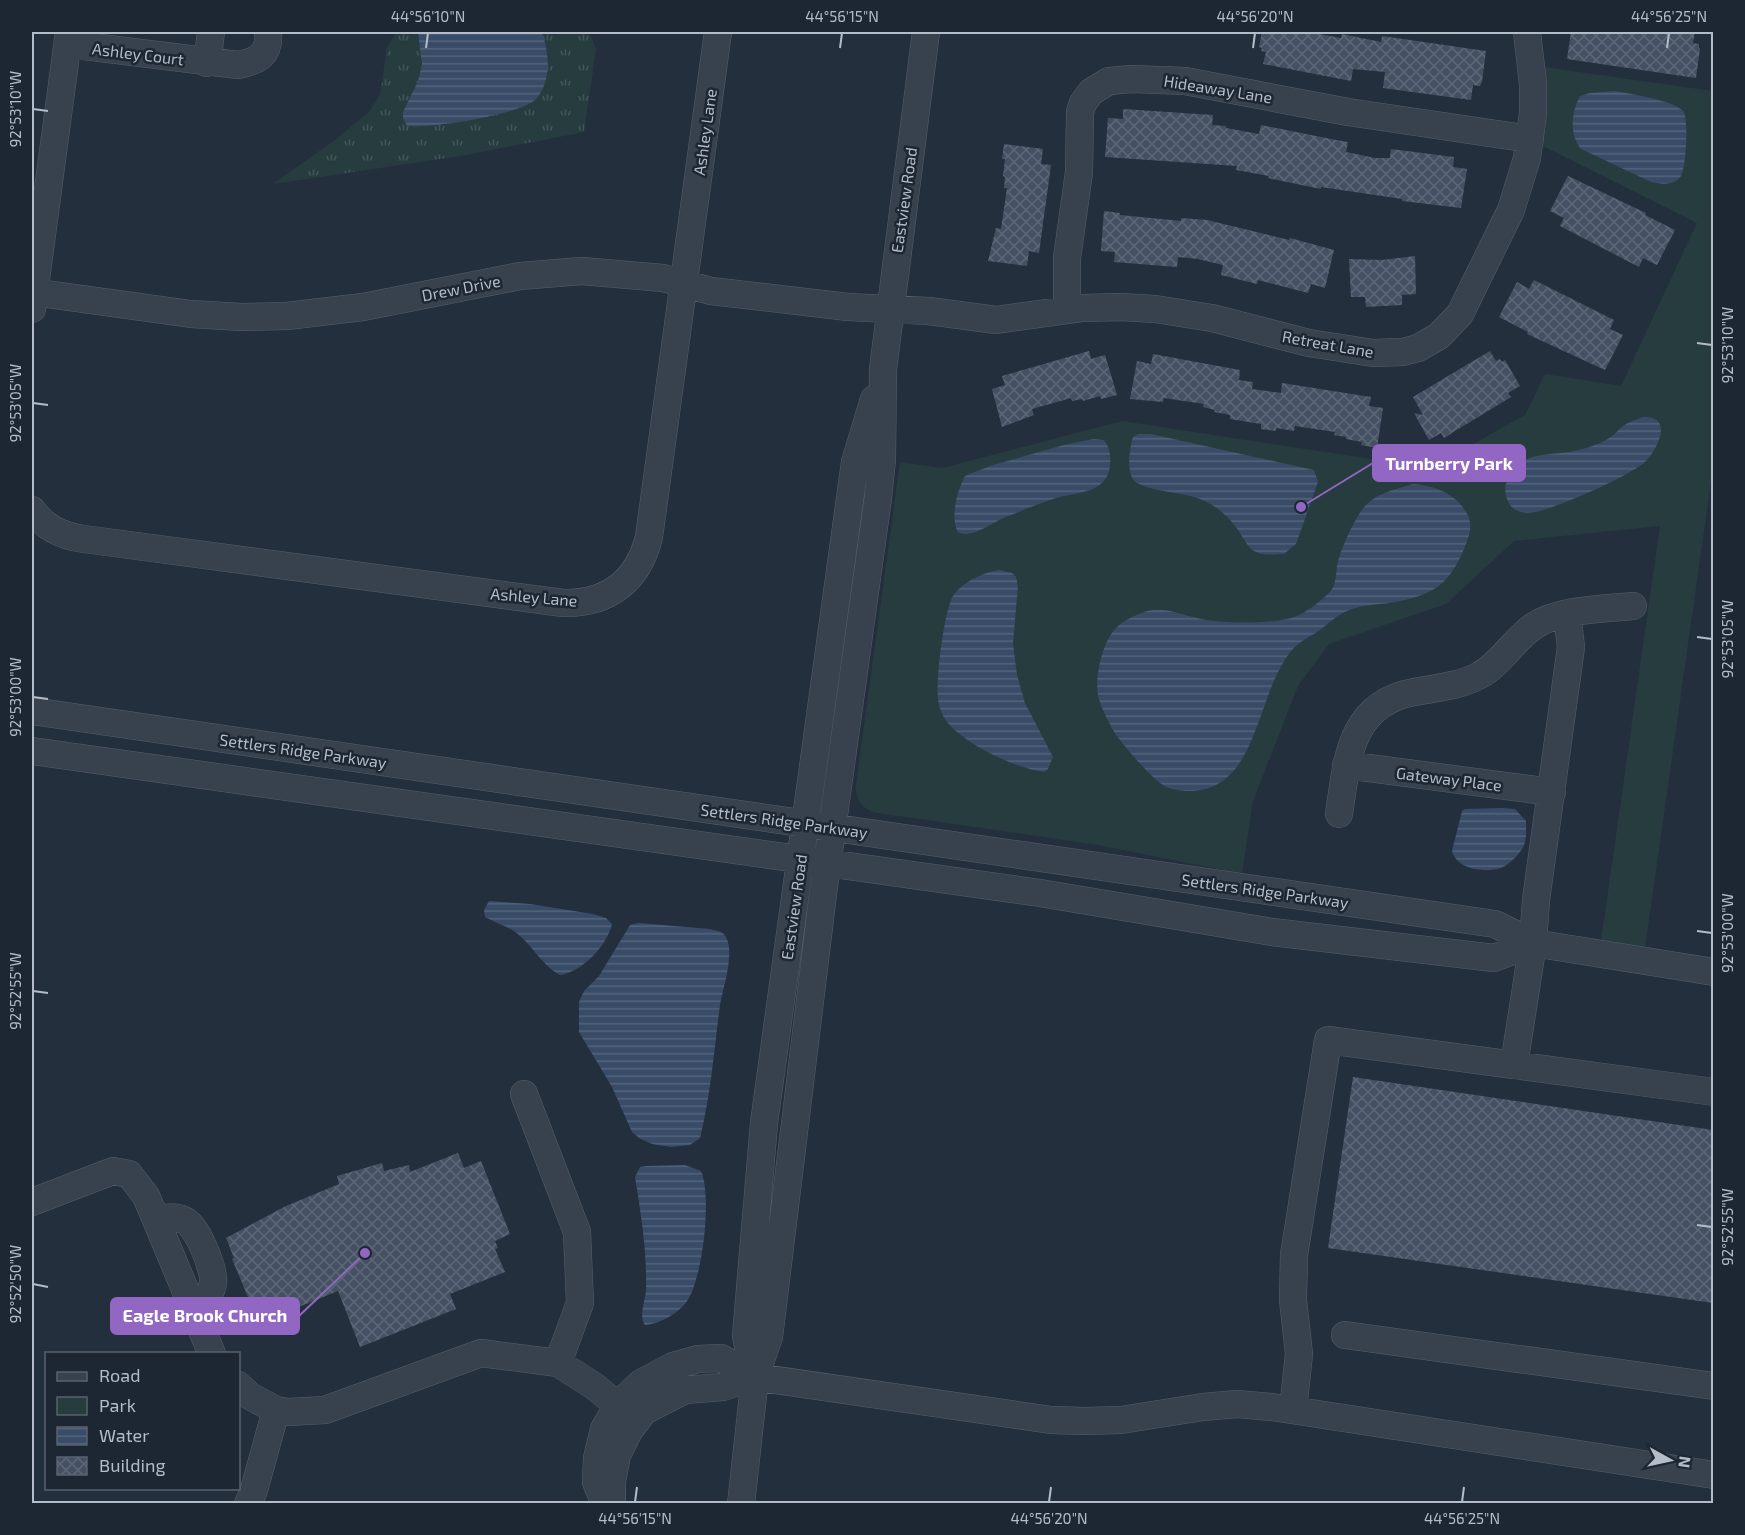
<svg xmlns="http://www.w3.org/2000/svg" width="1745" height="1535" font-family="'Exo 2',sans-serif">
<defs>
<pattern id="grass-tufts" width="24" height="20" patternUnits="userSpaceOnUse" patternTransform="scale(1.5)"><rect width="24" height="20" fill="#263c3f"/><path d="M3 7l-1-3M5 7V3M7 7l1-3M15 17l-1-3M17 17v-4M19 17l1-3" fill="none" stroke="#435659"/></pattern>
<pattern id="water-rules" width="6" height="5" patternUnits="userSpaceOnUse" patternTransform="scale(1.5)"><rect width="6" height="5" fill="#394c67"/><path d="M0 2.5h6" fill="none" stroke="#53647b"/></pattern>
<pattern id="building-cross-hatch" width="8" height="8" patternUnits="userSpaceOnUse" patternTransform="scale(1.5)"><rect width="8" height="8" fill="#455162"/><path d="M0 0l8 8M0 8l8-8" fill="none" stroke="#5d6877"/></pattern>
</defs>
<rect width="100%" height="100%" fill="#242f3e"/>
<path fill="url(#grass-tufts)" d="M396,32H589L596,49L584,132L460,156L273,184L335,140L369,112L380,95L387,48Z"/>
<path fill="#263c3f" d="M1544,67L1713,91V468L1645,948L1601,941L1660,526L1514,541L1446,604L1329,644L1298,686L1253,801L1242,874L1098,845L878,813C862,810 855,800 856,784L900,462L942,468L1122,421L1430,468L1525,415L1545,374L1621,386L1697,223L1541,145Z"/>
<path fill="url(#water-rules)" d="M418,32H542C549,53 552,79 537,98C525,114 429,129 407,126L403,118V112L418,81L422,64Z
M1615,91C1630,94 1673,100 1683,111C1689,118 1686,167 1681,176C1674,186 1661,184 1651,182L1581,149C1569,134 1571,113 1580,96L1590,93Z
M1643,417C1673,416 1659,446 1647,460C1633,475 1557,508 1535,512C1527,514 1516,513 1510,505C1506,499 1504,491 1506,484C1513,453 1545,455 1570,452C1580,450 1591,447 1600,443C1614,437 1616,431 1626,424C1631,421 1638,419 1643,417Z
M1138,434H1151L1314,470L1318,482L1296,544L1284,554C1275,554 1264,556 1256,552C1248,549 1243,537 1238,530C1226,512 1207,499 1186,495C1174,492 1139,489 1133,479C1126,469 1130,448 1133,437Z
M1094,439L1104,440C1110,448 1111,457 1110,466C1107,494 1076,492 1056,498C1040,503 1024,510 1008,516C994,521 972,540 958,532C950,517 957,491 965,476L990,466L1064,445Z
M1413,484C1432,486 1448,490 1461,505C1473,519 1472,528 1466,544C1450,586 1432,596 1389,603C1375,605 1360,605 1347,611C1337,615 1329,623 1320,630C1313,635 1304,639 1297,645C1254,684 1263,794 1186,791C1176,790 1168,789 1160,783C1148,774 1121,743 1113,730C1108,721 1100,706 1098,695C1095,675 1102,643 1116,628C1124,620 1134,616 1144,612C1163,606 1178,614 1197,618C1218,624 1280,625 1299,615C1309,610 1322,600 1330,592C1336,585 1336,575 1337,566C1340,550 1356,514 1368,503C1380,492 1398,489 1413,484Z
M1000,570L1012,573L1016,577L1018,586L1013,643L1017,675L1025,703L1053,757L1048,769L1044,772C1015,768 966,745 947,722C944,718 940,710 939,705C934,688 944,610 953,596C963,582 983,572 1000,570Z
M1503,808L1515,809L1526,821C1526,828 1527,838 1524,845C1521,853 1509,865 1501,868C1485,873 1457,870 1452,851L1462,811L1465,809Z
M489,901L530,904L593,914L606,918L612,924C607,946 582,972 560,975C543,966 533,947 519,935C510,927 496,923 485,917L484,910Z
M639,923L710,929C716,931 723,931 726,937C735,954 723,987 720,1005C714,1050 711,1094 700,1138L690,1145L671,1147L652,1144L639,1138L632,1132L612,1087L579,1032V1002L584,991L599,976L630,925Z
M685,1165L701,1171C712,1197 703,1270 690,1296C683,1311 661,1324 645,1325C638,1315 646,1300 646,1289C647,1251 641,1214 635,1177L640,1167L646,1166Z"/>
<path fill="url(#building-cross-hatch)" d="M1262,32H1308L1341,38L1342,34L1381,42L1382,36L1486,51L1482,82L1480,86L1473,85L1471,100L1383,88L1385,72L1353,69L1351,81L1263,64L1266,52L1261,51L1262,48L1259,47Z
M1571,32H1695L1693,43L1699,44V48H1700L1696,78L1567,59Z
M1123,109L1213,115L1212,125L1226,126V128L1259,134L1261,125L1331,139L1348,142L1346,152L1375,158H1390L1391,149L1454,157L1453,167L1467,169L1461,208L1402,201V199L1321,187V189L1268,178L1269,176L1236,170L1237,166L1105,157L1108,118L1123,119Z
M1004,144L1043,149L1041,164L1051,165L1039,253L1029,251L1027,266L988,261L996,228L1001,229L1007,188H1004L1005,177L1003,176L1005,159H1002Z
M1568,176L1646,213L1645,215L1675,230L1657,265L1643,258L1639,267L1560,226L1564,218L1550,211Z
M1104,211L1120,213V215L1181,221V218L1207,220L1289,240L1290,238L1334,250L1325,288L1311,284L1308,293L1258,280L1257,284L1221,275L1223,265L1198,259L1178,257L1177,267L1114,262L1115,252L1101,251Z
M1415,256L1416,294L1402,295V305L1366,307L1365,297H1351L1349,259L1382,260Z
M1534,280L1614,320L1610,329L1623,335L1605,370L1527,334L1528,332L1499,317L1517,282L1529,289Z
M1089,351L1091,359L1105,355L1117,395L1101,399L1100,396L1083,401L1082,399L1072,401L1071,398L1032,409L1034,415L1002,427L992,389L1005,385L1002,376Z
M1490,351L1496,361L1500,359L1502,362L1505,360L1520,386L1508,393L1511,397L1455,431L1444,438L1441,433L1429,440L1414,413L1423,415L1413,397Z
M1153,354L1240,370L1239,380L1253,382L1252,389L1281,393L1282,383L1371,397L1369,406L1383,408L1377,448L1361,445L1362,442L1346,439V437L1334,435L1335,432L1295,426L1294,431L1276,428V431L1261,429V424L1230,419V415L1214,412L1215,410L1203,407L1204,404L1164,398L1163,402L1130,399L1137,361L1151,364Z
M1353,1077L1713,1130V1303L1328,1248Z
M458,1153L464,1168L481,1161L510,1234L495,1241L498,1248L495,1249L505,1272L450,1294L456,1309L360,1347L338,1291L259,1323L232,1259L234,1258L226,1238L286,1206L339,1184L337,1176L382,1163L384,1171L409,1165L410,1172Z"/>
<g fill="none" stroke-linecap="round" stroke-linejoin="round">
<g stroke="#565f6c" stroke-width="28">
<path id="minor" d="M68,44L238,65C259,61 270,54 268,32
M207,63L211,32
M32,292L191,314L241,317L287,316L363,307L520,276L582,271L663,278L711,291L848,307L929,311L996,320L1083,308L1121,307L1155,309L1212,318L1309,343L1373,353L1403,352L1418,348L1439,336L1460,314L1511,210L1527,158L1533,113V84L1527,32
M32,309L69,32
M1067,309V258L1079,172L1080,112L1083,103L1091,92L1109,81L1132,79L1185,81L1348,112L1530,139
M32,510C45,528 62,536 84,539L563,603C608,604 638,581 649,537L718,32
M32,711L1495,924L1533,943L1714,972
M32,751L1040,893L1272,932L1494,958L1533,943
M1346,765L1552,792
M1339,814C1347,761 1349,704 1414,692C1435,688 1461,686 1480,675C1501,664 1514,639 1534,626C1559,609 1604,609 1633,606
M1514,1065L1714,1092
M524,1094L577,1232L580,1303L558,1363
M32,1202L113,1171L129,1174L146,1196L212,1354
M156,1219C165,1218 175,1216 184,1220C197,1225 215,1270 213,1283C211,1296 203,1302 193,1309
M1345,1335L1714,1386
M754,1376L746,1336L764,1123L855,462L874,399
M238,1385L250,1396L276,1410L288,1412L325,1410L481,1353L558,1363L594,1386L637,1421
M1293,1410L1299,1354L1293,1300L1294,1255L1328,1040L1514,1065L1533,943L1536,900L1571,647L1567,614
M612,1500V1481L617,1455L629,1431L644,1411L685,1390L723,1387L755,1377
M248,1504L254,1490L276,1410
M605,1504L596,1482L597,1458L604,1429L618,1405L641,1383L673,1366L698,1359L721,1358L755,1377L1051,1420L1085,1421L1121,1420L1203,1407L1237,1404L1272,1407L1714,1475
M741,1504L755,1377L769,1337L823,894L878,498L882,459L883,369L926,32"/>
</g>
<use href="#minor" stroke="#38414e" stroke-width="27"/>
</g>
<path fill="none" stroke="#b4bcc9" stroke-width="2" d="M426,48L428,33M840,48L842,33M1253,48L1255,33M1667,48L1669,33M33,109L48,111M1697,343L1712,345M33,403L48,405M1697,637L1712,639M33,697L48,699M1697,931L1712,933M33,991L48,993M1697,1225L1712,1227M33,1284L48,1287M635,1502L637,1487M1049,1502L1051,1487M1462,1502L1464,1487"/>
<g text-anchor="middle" stroke-width="5" stroke-linejoin="round" paint-order="stroke">
<g font-size="16" fill="#b4bcc9" stroke="#1d2633">
<text transform="translate(138 54) rotate(7)" y="6">Ashley Court</text>
<text transform="translate(1218 89) rotate(9)" y="6">Hideaway Lane</text>
<text transform="translate(705 132) rotate(-82)" y="6">Ashley Lane</text>
<text transform="translate(904 200) rotate(-82)" y="6">Eastview Road</text>
<text transform="translate(461 288) rotate(-11)" y="6">Drew Drive</text>
<text transform="translate(1328 344) rotate(10)" y="6">Retreat Lane</text>
<text transform="translate(534 597) rotate(5)" y="6">Ashley Lane</text>
<text transform="translate(303 751) rotate(8)" y="6">Settlers Ridge Parkway</text>
<text transform="translate(1449 779) rotate(7)" y="6">Gateway Place</text>
<text transform="translate(784 821) rotate(8)" y="6">Settlers Ridge Parkway</text>
<text transform="translate(1265 891) rotate(8)" y="6">Settlers Ridge Parkway</text>
<text transform="translate(794 907) rotate(-82)" y="6">Eastview Road</text>
</g>
</g>
<path fill="none" stroke="#9266c3" stroke-width="2" d="M1301 507L1373 463M365 1253L299 1316"/>
<g fill="#9266c3" stroke="#1d2633" stroke-width="2">
<circle cx="1301" cy="507" r="6"/>
<circle cx="365" cy="1253" r="6"/>
</g>
<g fill="#9266c3" stroke="#9266c3" stroke-width="2">
<rect x="1373" y="445" width="152" height="36" rx="6"/>
<rect x="111" y="1298" width="188" height="36" rx="6"/>
</g>
<g font-size="18" text-anchor="middle" font-weight="bold" fill="#fff">
<text x="1449" y="470">Turnberry Park</text>
<text x="205" y="1322">Eagle Brook Church</text>
</g>
<rect width="1745" height="1535" fill="none" stroke="#1d2633" stroke-width="66"/>
<rect x="45" y="1352" width="195" height="138" fill="#1d2633" stroke="#59626f" stroke-width="1.5"/>
<rect x="57" y="1372" width="30" height="9" fill="#38414e" stroke="#59626f" stroke-width="1.5"/>
<text x="99" y="1382" font-size="18" fill="#b4bcc9">Road</text>
<rect x="57" y="1397" width="30" height="18" fill="#263c3f" stroke="#59626f" stroke-width="1.5"/>
<text x="99" y="1412" font-size="18" fill="#b4bcc9">Park</text>
<rect x="57" y="1427" width="30" height="18" fill="url(#water-rules)" stroke="#59626f" stroke-width="1.5"/>
<text x="99" y="1442" font-size="18" fill="#b4bcc9">Water</text>
<rect x="57" y="1457" width="30" height="18" fill="url(#building-cross-hatch)" stroke="#59626f" stroke-width="1.5"/>
<text x="99" y="1472" font-size="18" fill="#b4bcc9">Building</text>
<g transform="translate(1670 1460) rotate(98)" stroke="#1d2633" stroke-width="4.5" paint-order="stroke">
<path d="M0-4.5L10 22L0 15L-10 22Z" fill="#b4bcc9"/>
<text y="-9" font-size="16" font-weight="bold" text-anchor="middle" fill="#b4bcc9">N</text>
</g>
<rect x="33" y="33" width="1679" height="1469" fill="none" stroke="#b4bcc9" stroke-width="2"/>
<g font-size="15" text-anchor="middle" fill="#b4bcc9">
<text x="428" y="22">44°56'10"N</text>
<text x="842" y="22">44°56'15"N</text>
<text x="1255" y="22">44°56'20"N</text>
<text x="1669" y="22">44°56'25"N</text>
<text transform="translate(16 109) rotate(-90)" y="5">92°53'10"W</text>
<text transform="translate(1728 345) rotate(-90)" y="5">92°53'10"W</text>
<text transform="translate(16 403) rotate(-90)" y="5">92°53'05"W</text>
<text transform="translate(1728 639) rotate(-90)" y="5">92°53'05"W</text>
<text transform="translate(16 697) rotate(-90)" y="5">92°53'00"W</text>
<text transform="translate(1728 933) rotate(-90)" y="5">92°53'00"W</text>
<text transform="translate(16 991) rotate(-90)" y="5">92°52'55"W</text>
<text transform="translate(1728 1227) rotate(-90)" y="5">92°52'55"W</text>
<text transform="translate(16 1284) rotate(-90)" y="5">92°52'50"W</text>
<text x="635" y="1524">44°56'15"N</text>
<text x="1049" y="1524">44°56'20"N</text>
<text x="1462" y="1524">44°56'25"N</text>
</g>
</svg>
